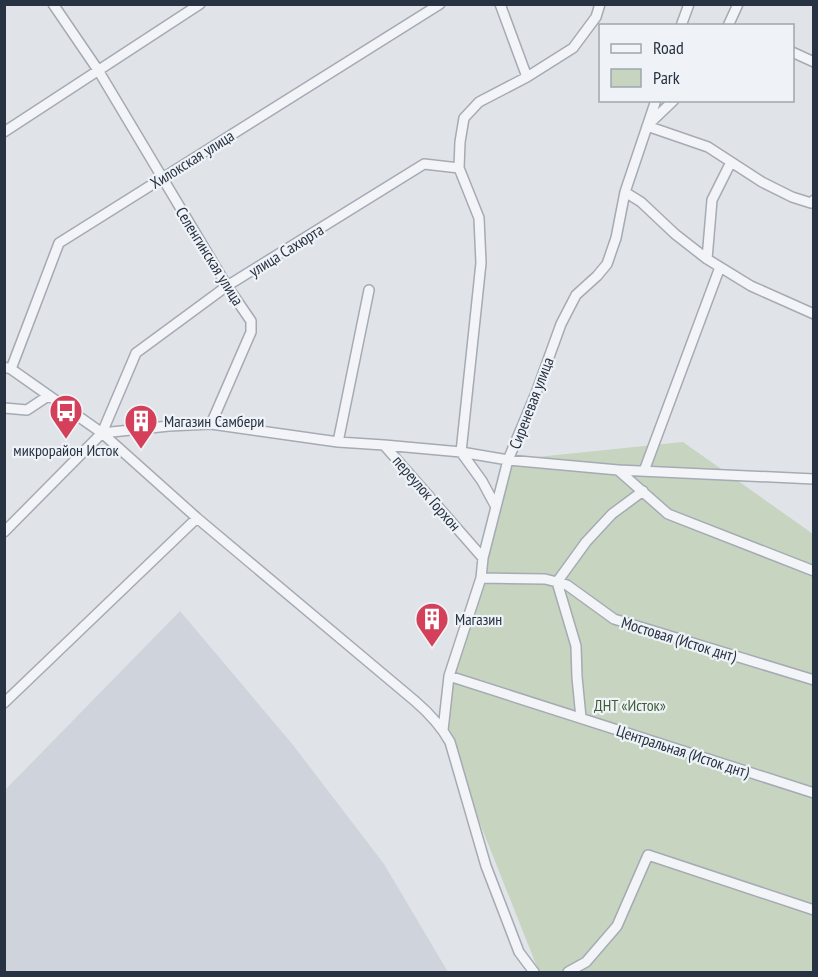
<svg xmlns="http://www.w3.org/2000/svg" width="818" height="977" font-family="'PT Sans Narrow',sans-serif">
<rect width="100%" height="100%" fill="#e0e4e9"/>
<path fill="#ced3dc" d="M180,611L293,745L384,864L448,972H5V790Z"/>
<path fill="#c6d4c0" d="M683,442L813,534V972H539L443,730L461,638L508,460Z"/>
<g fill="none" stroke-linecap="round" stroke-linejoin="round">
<g stroke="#a5abb4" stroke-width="12">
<path id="minor" d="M53,4L98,70L227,286L251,321V332L211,424
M500,4L527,77
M681,26L689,4
M728,26L738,4
M792,52L814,62
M649,124L674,100
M647,126L708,147L762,182L792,197L811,203L814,200
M4,132L200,4
M625,192L641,202L675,234L707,259L751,286L814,314
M707,259L712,200L731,162
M369,290L338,442L384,445L483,558
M4,367L11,369L102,433L197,518L415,701C429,713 441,726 450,742L486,866L519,952L534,972
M11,369L59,243L440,4
M4,408L27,410L48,396
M102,433L169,426L211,424L338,442
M384,445L461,452L508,460L536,393L561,324L576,295L597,276L607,264L616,238L625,192L656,100
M461,452L481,263L479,218L459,168L460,142L464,118L479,102L527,77L573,48L596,17L600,4
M618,470L814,479
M644,471L720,267
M496,507L508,460L618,470L668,514L814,571
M4,532L102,433L136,353L227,286L424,164L459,168
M481,578L545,579L557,582L567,585L614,619L814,680
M449,676L814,793
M4,703L197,518
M581,718L577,677L576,646L557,582L586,542L612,514L643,491
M443,730L449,676L481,578L483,558L496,507L482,481L461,452
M568,972L586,962L617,926L648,855L814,910"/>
</g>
<use href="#minor" stroke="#f3f4f7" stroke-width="9"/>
</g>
<defs>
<g id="bus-pin" transform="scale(1.725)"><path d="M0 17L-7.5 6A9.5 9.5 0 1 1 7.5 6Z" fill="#d43f5a" stroke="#eff3f7"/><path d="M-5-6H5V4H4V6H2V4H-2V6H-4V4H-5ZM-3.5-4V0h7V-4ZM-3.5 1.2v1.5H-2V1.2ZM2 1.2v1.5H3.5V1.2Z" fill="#fff"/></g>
<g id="building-pin" transform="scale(1.725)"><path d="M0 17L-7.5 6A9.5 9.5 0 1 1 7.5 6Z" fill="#d43f5a" stroke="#eff3f7"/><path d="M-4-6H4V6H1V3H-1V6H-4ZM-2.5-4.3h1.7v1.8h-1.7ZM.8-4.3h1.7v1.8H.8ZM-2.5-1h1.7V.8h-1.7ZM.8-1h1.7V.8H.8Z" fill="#fff"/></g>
</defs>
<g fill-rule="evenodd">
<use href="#bus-pin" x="66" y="411"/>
<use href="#building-pin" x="141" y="421"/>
<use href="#building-pin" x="432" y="619"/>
</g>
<g text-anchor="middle" stroke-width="4.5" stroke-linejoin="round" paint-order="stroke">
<g font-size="16" fill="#273242" stroke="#eff3f7">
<text transform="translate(192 159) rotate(-32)" y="6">Хилокская улица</text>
<text transform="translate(286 250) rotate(-32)" y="6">улица Сахюрта</text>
<text transform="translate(210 256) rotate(58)" y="6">Селенгинская улица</text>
<text transform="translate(531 403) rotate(-69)" y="6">Сиреневая улица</text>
<text transform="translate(427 493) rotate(49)" y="6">переулок Горхон</text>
<text transform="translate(679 639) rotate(17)" y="6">Мостовая (Исток днт)</text>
<text transform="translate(683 751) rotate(18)" y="6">Центральная (Исток днт)</text>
</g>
<g font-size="16" fill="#273242" stroke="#eff3f7" text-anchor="start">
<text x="164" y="427">Магазин Самбери</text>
<text x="66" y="456" text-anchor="middle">микрорайон Исток</text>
<text x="455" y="625">Магазин</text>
</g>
<g font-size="16" fill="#3d5e34" stroke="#eff3f7">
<text x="630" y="711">ДНТ «Исток»</text>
</g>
</g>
<rect width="818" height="977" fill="none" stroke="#273242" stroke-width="12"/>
<rect x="599" y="24" width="195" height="78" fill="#eff3f7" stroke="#9fa6af" stroke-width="1.5"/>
<rect x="611" y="44" width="30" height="9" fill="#f3f4f7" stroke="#9fa6af" stroke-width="1.5"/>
<text x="653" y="54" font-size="18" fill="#273242">Road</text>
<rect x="611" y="69" width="30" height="18" fill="#c6d4c0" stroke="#9fa6af" stroke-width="1.5"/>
<text x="653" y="84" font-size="18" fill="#273242">Park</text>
</svg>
